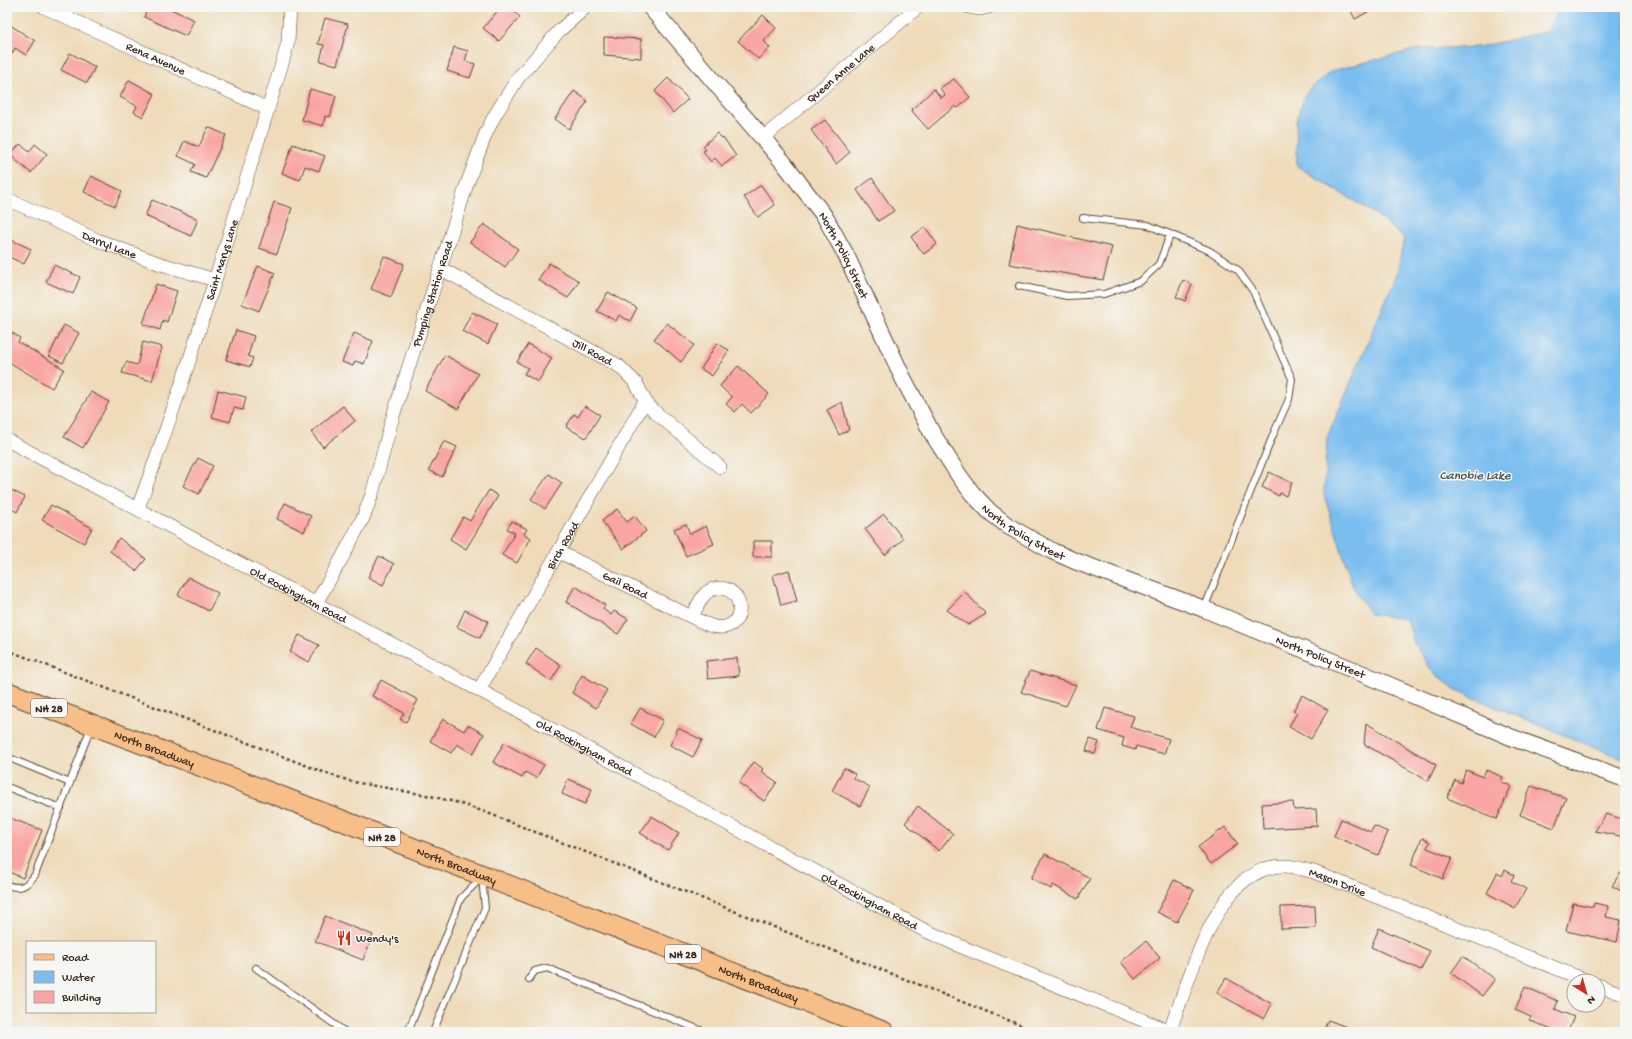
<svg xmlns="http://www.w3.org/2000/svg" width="1632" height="1039" font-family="'Gochi Hand',sans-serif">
<rect width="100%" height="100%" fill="#f6f6f2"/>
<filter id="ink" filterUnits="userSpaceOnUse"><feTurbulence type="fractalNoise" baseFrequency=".025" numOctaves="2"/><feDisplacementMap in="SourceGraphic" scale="8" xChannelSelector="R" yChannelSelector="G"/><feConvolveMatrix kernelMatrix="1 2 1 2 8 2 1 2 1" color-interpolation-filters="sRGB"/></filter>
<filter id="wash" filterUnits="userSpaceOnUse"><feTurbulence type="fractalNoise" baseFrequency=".012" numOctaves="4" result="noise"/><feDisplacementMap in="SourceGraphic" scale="16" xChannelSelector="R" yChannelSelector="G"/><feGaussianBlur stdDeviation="0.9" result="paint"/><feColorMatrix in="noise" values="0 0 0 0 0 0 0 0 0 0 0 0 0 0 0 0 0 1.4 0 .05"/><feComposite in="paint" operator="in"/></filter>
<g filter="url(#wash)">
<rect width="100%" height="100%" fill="#efdbba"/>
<path fill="#7abef0" stroke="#5a7487" d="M1559,7H1625V759L1541,726L1456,690L1432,671L1414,643L1407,619L1370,614L1353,587L1324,494L1327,438L1397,274L1404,238L1374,213L1297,166L1296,120L1306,93L1331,71L1418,49L1479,47L1548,31Z"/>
<g id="blocks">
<path fill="#f9a5a3" d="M148,7H167L194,20L186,36L144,17Z
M501,7H508L520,17L499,41L483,28Z
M1349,7H1373V9L1355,19Z
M763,15L776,28L764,41L770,48L758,59L738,41Z
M325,18L348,24L337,65L320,61L324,45L318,44Z
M10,25L35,41L26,55L15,48L12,54L7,51V30Z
M604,37L641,39V58L604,55Z
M454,47L468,51L465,61L475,64L470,78L447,71Z
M70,53L95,67L87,83L61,70Z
M668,78L688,99L673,113L655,91Z
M954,79L970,97L958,108L955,106L928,129L911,110L934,89L941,98L945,95L940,88Z
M129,80L155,94L143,117L134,112L137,106L120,97Z
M310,89L336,96L330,117L325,116L323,126L302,120Z
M574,91L588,101L569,129L555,119Z
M825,120L850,152L836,164L811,130Z
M208,127L226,135L206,178L191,172L195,164L178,156L184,141L199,147Z
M717,133L722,138L723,137L736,156L722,166L715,158L711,162L703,151L706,150L703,146Z
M20,144L29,152L35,144L47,154L31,173L10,155Z
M293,144L325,156L319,171L305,166L300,180L282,173Z
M91,176L122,191L115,206L84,192Z
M872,178L894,211L878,221L857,190Z
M761,185L775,205L758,217L744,197Z
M152,200L198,219L191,236L145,216Z
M274,202L292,208L277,254L259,248Z
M484,224L518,249L505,267L470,242Z
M1017,224L1112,247L1103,280L1009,264Z
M925,227L937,244L924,254L911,237Z
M7,238L31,249L24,264L7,256Z
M384,256L404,264L391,297L371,289Z
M549,263L579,281L568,298L538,280Z
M54,265L80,277L73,294L46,282Z
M258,266L275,273L259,311L242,304Z
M1183,280L1192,284L1185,301L1176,297Z
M156,284L177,291L167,322L163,320L160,330L143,324Z
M608,292L637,308L630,321L619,315L616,321L597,311Z
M472,312L497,324L488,344L462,331Z
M667,323L694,345L681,362L654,339Z
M64,325L79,333L63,363L49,356Z
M236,330L254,336L248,356L253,358L250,367L226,360Z
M11,332L20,338L18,342L64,369L52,388L7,361V338Z
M354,333L373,341L364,364L355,361L353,366L342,362Z
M143,342L162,347L152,381L122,373L126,362L137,365Z
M717,343L729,350L712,376L701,369Z
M528,344L552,358L538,382L524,374L528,368L517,362Z
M445,355L478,374L458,409L425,391Z
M738,366L769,394L751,413L742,404L735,412L726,404L732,397L720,386Z
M218,390L246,397L243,410L234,408L230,422L212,417Z
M91,392L109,402L83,448L64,437Z
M842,402L849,430L839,435L827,410Z
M343,406L355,421L323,447L311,432Z
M585,406L600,415L586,438L566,427L574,414L578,417Z
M444,441L457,447L442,477L429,470Z
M198,458L213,466L199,494L183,486Z
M1269,472L1292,483L1286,496L1280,493L1279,496L1262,487Z
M549,474L562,483L545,509L531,499Z
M7,488L25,497L17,512L7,506Z
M489,490L498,496L466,549L450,539L463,517L470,521Z
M285,503L311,516L304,532L277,519Z
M51,505L92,528L84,543L42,520Z
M617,509L627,522L635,516L646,531L623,549L602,521Z
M884,514L903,539L885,555L865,529Z
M512,521L527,529L524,534L531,538L517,563L502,555L515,533L507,529Z
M686,524L690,534L706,526L714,544L686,556L674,529Z
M119,538L146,559L136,571L110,551Z
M753,541H772V557H753Z
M379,556L394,564L383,585L368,577Z
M789,570L797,601L781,605L773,575Z
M188,577L218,593L209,611L178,595Z
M575,586L605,605L603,609L611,615L614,611L628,619L618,634L566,602Z
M965,592L986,614L968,625L947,610Z
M465,610L488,621L480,638L457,627Z
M299,635L319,645L309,662L290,652Z
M536,648L561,665L551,681L526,664Z
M737,658L739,676L708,679L706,661Z
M1030,671L1076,685L1066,706L1021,692Z
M582,675L607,690L596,708L572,693Z
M381,680L418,700L406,722L400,719L404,713L372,696Z
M1302,695L1328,710L1311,739L1289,726L1297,713L1293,711Z
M640,708L663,720L654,737L631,724Z
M1105,708L1134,716L1130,727L1169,739L1164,754L1136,746L1135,750L1122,746L1124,738L1098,730Z
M443,719L464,731L468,725L484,734L473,754L457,744L451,753L430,741Z
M1366,723L1436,765L1428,781L1364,744Z
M678,728L702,740L693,757L670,745Z
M1090,739L1099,742L1095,754L1086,751Z
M504,743L544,765L536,778L525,772L522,778L493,762Z
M754,762L763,769L761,771L777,782L764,801L739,783Z
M844,768L855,774L853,778L870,787L860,806L832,791Z
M1466,770L1483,777L1486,770L1503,777L1501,782L1511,786L1497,819L1447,798L1455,780L1461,783Z
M568,779L592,789L585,804L562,794Z
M1531,786L1566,798L1554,828L1520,815Z
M1293,802L1294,810L1316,809L1317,826L1263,829L1262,804Z
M918,806L953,834L939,851L905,823Z
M1606,814L1625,820V837L1595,831Z
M652,816L679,833L668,850L640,833Z
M7,817L42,830L23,878L7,871Z
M1341,819L1371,832L1374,826L1388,832L1378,855L1334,836Z
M1225,827L1238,844L1211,864L1198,847Z
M1422,838L1430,842L1427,848L1452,858L1443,879L1411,865Z
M1045,854L1090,878L1078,899L1053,885L1051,889L1031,878Z
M1505,870L1514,875L1511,881L1526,889L1515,908L1487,893L1497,873L1502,876Z
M1620,873L1625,876V893L1612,886Z
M1174,880L1194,890L1177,922L1157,912Z
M1573,903L1593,907L1594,903L1608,906L1606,917L1621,920L1617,942L1566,931Z
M1315,906L1316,928L1281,929V907Z
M325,916L373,935L363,960L315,941Z
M1379,928L1430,951L1421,970L1371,947Z
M1146,941L1160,958L1135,979L1121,962Z
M1463,956L1495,979L1482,996L1451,973Z
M1226,978L1272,1004L1264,1019L1217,993Z
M1525,987L1558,1001L1555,1009L1574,1017L1567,1032H1556L1529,1020L1531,1017L1515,1010Z
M1328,1020L1352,1029L1351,1032H1323Z"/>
</g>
</g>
<g filter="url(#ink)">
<use href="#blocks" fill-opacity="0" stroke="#564535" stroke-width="1"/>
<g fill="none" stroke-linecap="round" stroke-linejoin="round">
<g stroke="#564535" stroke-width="8">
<path id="service" d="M1083,218L1148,225L1210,251L1238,270L1253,291L1292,379L1289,399L1273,435L1204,609
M1019,286L1067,296L1104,294L1141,281L1159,264L1170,235
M7,757L70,783
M7,787L61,808
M7,885C20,890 27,886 35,875L91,727
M256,968L345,1032
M529,979L535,971L547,968L705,1032
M408,1032L461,898L481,878
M433,1032L485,908L482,878"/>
</g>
<g stroke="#564535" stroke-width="14">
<g id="minor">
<path id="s1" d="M44,7L268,109"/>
<path d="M969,7L980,9L989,7"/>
<path id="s2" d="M763,138L918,7"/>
<path id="s3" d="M7,199L97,240L158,263L215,280"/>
<path id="s4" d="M440,268L619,366L636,383L645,401L654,411L720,467"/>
<path id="s5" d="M7,440L479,690L924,930L962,947L1172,1032"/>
<path id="s6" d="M138,508C193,360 237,208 284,57L288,42L290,7"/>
<path id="s7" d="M559,552L704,623C745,642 750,591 721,588C716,588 710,590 706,593C700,599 696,609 692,617"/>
<path id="s8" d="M316,603L342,558L364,516L372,494L393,416L467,184L486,133L495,115L518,78L559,31L586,7"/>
<path id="s9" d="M479,690L645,401"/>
<path d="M1598,985L1625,995"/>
<path id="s10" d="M1169,1031C1192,980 1214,866 1284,866C1294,866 1304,870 1314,872L1588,981"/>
</g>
</g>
<g stroke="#564535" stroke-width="18">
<g id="tertiary">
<path id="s11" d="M650,7L784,163L825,217L846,255L903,378L932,433L958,474L972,493L989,511L1008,526L1052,551L1075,561L1204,609L1361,673L1513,738L1625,779"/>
</g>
</g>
<g stroke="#564535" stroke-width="22">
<g id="primary">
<path id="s12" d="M7,692L282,797L884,1032"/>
</g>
</g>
<path stroke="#564535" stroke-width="2.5" stroke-dasharray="3 3" stroke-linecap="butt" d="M7,650L323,772L353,782L426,795L455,802L485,812L1038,1032"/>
<use href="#service" stroke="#fff" stroke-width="6"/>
<use href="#minor" stroke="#fff" stroke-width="13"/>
<use href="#tertiary" stroke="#fff" stroke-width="16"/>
<use href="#primary" stroke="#f7be88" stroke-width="20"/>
</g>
</g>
<defs>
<g id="restaurant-bare" transform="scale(1.2)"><path d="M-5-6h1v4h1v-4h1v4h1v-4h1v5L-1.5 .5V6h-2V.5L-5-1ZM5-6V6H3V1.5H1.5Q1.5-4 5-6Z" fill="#c8321e" stroke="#f6f6f2" stroke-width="2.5" paint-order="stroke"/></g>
</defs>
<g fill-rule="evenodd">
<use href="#restaurant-bare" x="344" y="938"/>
</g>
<g text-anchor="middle" stroke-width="3" stroke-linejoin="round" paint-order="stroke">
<g fill="#f6f6f2" stroke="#73675e" stroke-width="1">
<rect x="31" y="699" width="36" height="18" rx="3"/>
<rect x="364" y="828" width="36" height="18" rx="3"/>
<rect x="665" y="945" width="36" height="18" rx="3"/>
</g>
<g font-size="11" font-weight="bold" fill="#3b2a1e">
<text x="49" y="712">NH 28</text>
<text x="382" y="841">NH 28</text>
<text x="683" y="958">NH 28</text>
</g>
<g font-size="12" fill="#3b2a1e" stroke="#f6f6f2">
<text dy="4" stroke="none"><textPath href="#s1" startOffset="123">Rena Avenue</textPath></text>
<text dy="4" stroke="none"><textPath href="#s2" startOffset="101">Queen Anne Lane</textPath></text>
<text dy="4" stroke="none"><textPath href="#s3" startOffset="112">Darryl Lane</textPath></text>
<text dy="4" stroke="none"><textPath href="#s11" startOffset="316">North Policy Street</textPath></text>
<text dy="4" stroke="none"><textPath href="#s6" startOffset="262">Saint Marys Lane</textPath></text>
<text dy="4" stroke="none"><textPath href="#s8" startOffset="332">Pumping Station Road</textPath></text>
<text dy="4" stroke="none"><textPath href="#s4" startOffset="174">Jill Road</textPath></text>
<text dy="4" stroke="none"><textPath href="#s11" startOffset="652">North Policy Street</textPath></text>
<text dy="4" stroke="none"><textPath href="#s9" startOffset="167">Birch Road</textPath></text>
<text dy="4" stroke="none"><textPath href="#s7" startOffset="74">Gail Road</textPath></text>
<text dy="4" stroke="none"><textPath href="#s5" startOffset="330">Old Rockingham Road</textPath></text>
<text dy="4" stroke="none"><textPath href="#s11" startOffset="975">North Policy Street</textPath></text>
<text dy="4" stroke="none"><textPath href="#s5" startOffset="654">Old Rockingham Road</textPath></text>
<text dy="4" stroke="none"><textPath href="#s12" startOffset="158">North Broadway</textPath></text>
<text dy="4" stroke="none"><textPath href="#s12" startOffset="482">North Broadway</textPath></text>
<text dy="4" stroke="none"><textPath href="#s10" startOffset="269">Mason Drive</textPath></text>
<text dy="4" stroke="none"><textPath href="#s5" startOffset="978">Old Rockingham Road</textPath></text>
<text dy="4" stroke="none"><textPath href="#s12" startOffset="806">North Broadway</textPath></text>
</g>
<g font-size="12" fill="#3b2a1e" stroke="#f6f6f2" text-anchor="start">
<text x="356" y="942">Wendy's</text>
</g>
<g font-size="13" font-style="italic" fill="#4e565d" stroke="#f6f6f2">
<text x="1475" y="479">Canobie Lake</text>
</g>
</g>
<rect width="1632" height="1039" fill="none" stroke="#f6f6f2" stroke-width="24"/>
<rect x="26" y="941" width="130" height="72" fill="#f6f6f2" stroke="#aba49d"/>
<rect x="34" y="954" width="20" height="6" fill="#f7be88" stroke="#aba49d"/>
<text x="62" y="961" font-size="12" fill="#3b2a1e">Road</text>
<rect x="34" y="971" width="20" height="12" fill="#7abef0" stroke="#aba49d"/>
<text x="62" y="981" font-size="12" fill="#3b2a1e">Water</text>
<rect x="34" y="991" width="20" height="12" fill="#f9a5a3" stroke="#aba49d"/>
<text x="62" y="1001" font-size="12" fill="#3b2a1e">Building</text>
<g transform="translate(1586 993) rotate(143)"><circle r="19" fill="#f6f6f2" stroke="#aba49d"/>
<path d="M0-3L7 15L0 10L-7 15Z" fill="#c8321e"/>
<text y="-6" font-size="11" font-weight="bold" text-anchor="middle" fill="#3b2a1e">N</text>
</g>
</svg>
